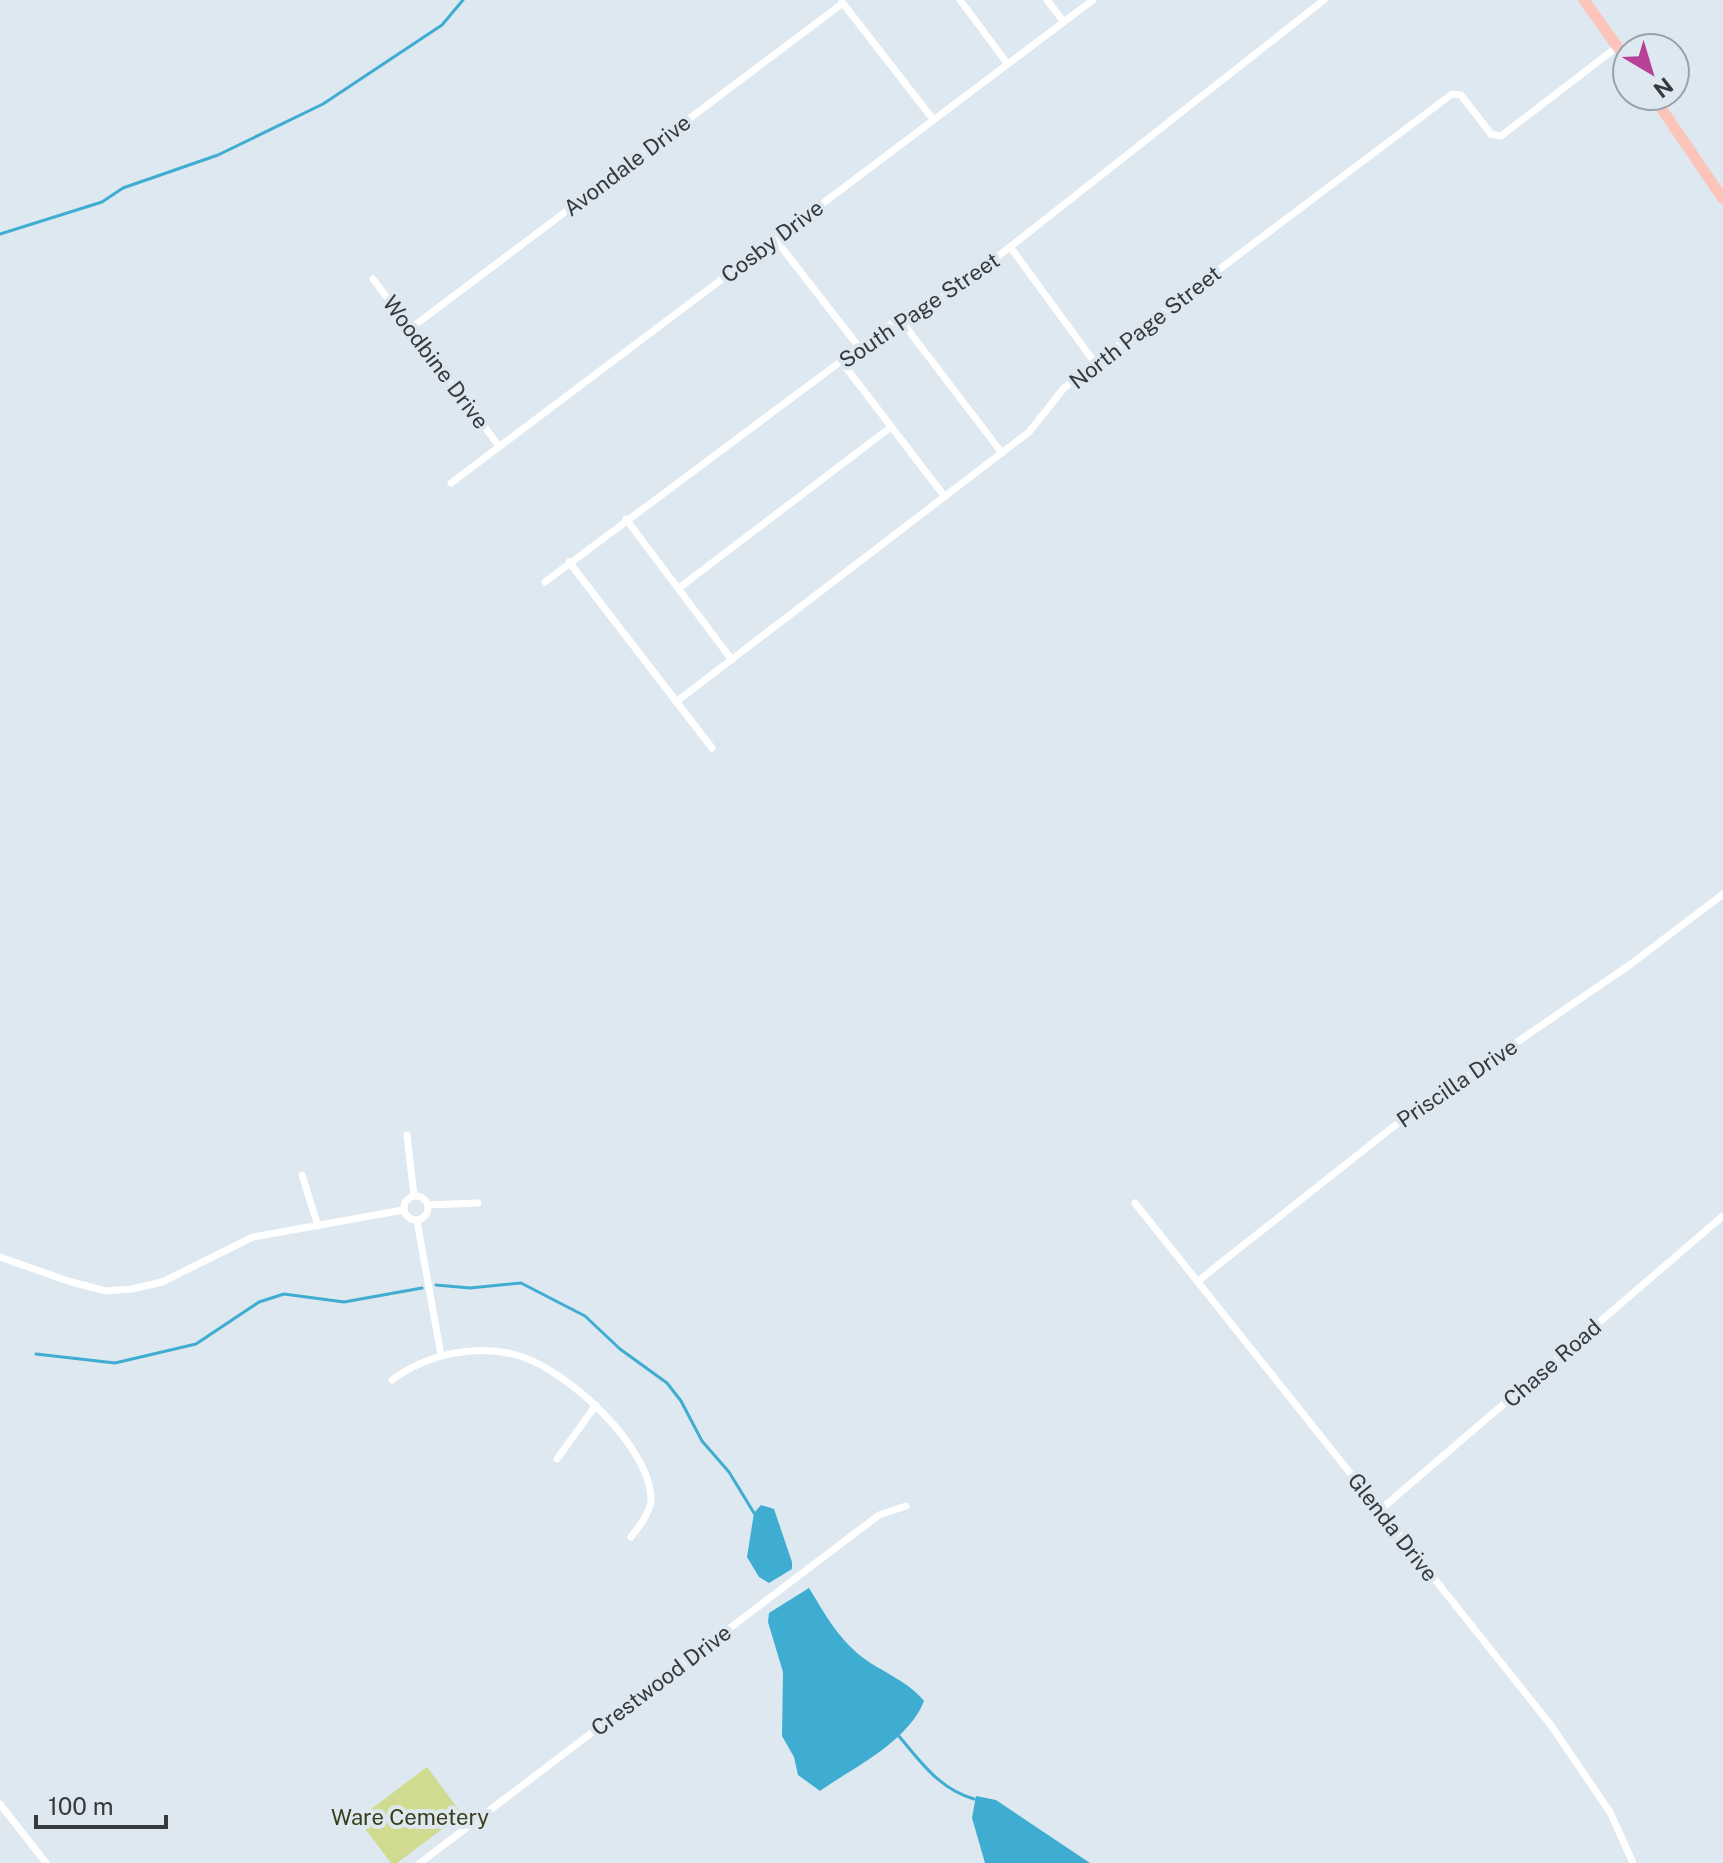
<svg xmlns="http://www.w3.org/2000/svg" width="1723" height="1863" font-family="'Public Sans',sans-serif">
<rect width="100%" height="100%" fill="#dde8f0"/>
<path fill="#d1db90" d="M427,1767L462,1814L397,1863H391L358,1819Z"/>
<path fill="#3facd1" d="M761,1505L774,1509L792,1562V1569L769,1583L759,1577L747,1557L754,1513Z
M809,1588C825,1614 837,1637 862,1657C882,1672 908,1681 924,1701C908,1742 854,1767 820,1791L798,1775L794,1757L782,1736L783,1672L768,1622L769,1613Z
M976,1796L996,1800L1090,1863H985L972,1818Z"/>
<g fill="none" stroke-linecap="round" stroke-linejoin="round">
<path stroke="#3facd1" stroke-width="3" d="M0,234L102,202L123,188L218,155L323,104L442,25L463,0
M436,1285L470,1288L521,1283L585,1316L620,1349L667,1383L681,1401L702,1441L729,1472L754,1513
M36,1354L115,1363L196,1344L259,1302L284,1294L344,1302L422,1288
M898,1735C921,1762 939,1789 974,1799"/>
<path stroke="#fff" stroke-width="7" d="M960,0L1007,63
M1047,0L1064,22
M842,2L932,118
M775,239L859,347
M1011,248L1095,363
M373,279L499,446
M899,318L1002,453
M411,328L843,3
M841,361L945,497
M451,483L1093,0
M626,519L732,660
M569,562L712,748
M545,582L899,318L921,310L959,287L1324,0
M679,588L891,427
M676,702L1029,432L1064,388L1095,363L1452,94L1461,95L1491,134L1501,136L1617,47
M407,1135L414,1196
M302,1175L318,1226
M404 1208a12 12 0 1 1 24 0a12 12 0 1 1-24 0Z
M1135,1203L1550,1724L1610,1812L1633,1863
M428,1205L478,1203
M417,1221L441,1355
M0,1257L68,1281L106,1291L132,1289L162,1282L253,1237L403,1210
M1198,1281L1393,1127L1631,964L1723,894
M392,1380C427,1354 477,1343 520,1356C568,1371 651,1447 651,1500C650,1513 639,1527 631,1537
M557,1459L596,1405
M1380,1510L1723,1216
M0,1804L46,1863
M420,1863L879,1515L906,1506"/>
<path stroke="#fcc4ba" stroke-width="11" d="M1584,0L1627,60
M1653,96L1723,199"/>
</g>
<g text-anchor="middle" stroke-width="8" stroke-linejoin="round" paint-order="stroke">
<g font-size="22" fill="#363a3e" stroke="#dde8f0">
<text transform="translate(627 165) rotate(-37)" y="8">Avondale Drive</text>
<text transform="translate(772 241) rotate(-37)" y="8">Cosby Drive</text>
<text transform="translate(919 310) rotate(-34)" y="8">South Page Street</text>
<text transform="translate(1145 327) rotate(-38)" y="8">North Page Street</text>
<text transform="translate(436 362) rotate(53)" y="8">Woodbine Drive</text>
<text transform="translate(1457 1083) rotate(-34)" y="8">Priscilla Drive</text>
<text transform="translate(1552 1363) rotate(-41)" y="8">Chase Road</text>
<text transform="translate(1393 1527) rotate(52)" y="8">Glenda Drive</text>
<text transform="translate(661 1680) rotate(-37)" y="8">Crestwood Drive</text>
</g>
<g font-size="22" fill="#393d18" stroke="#dde8f0">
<text x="410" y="1825">Ware Cemetery</text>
</g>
</g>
<g transform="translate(1651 72) rotate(142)"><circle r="38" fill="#dde8f0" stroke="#9aa2a9" stroke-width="2"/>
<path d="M0-6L14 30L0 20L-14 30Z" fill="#b84198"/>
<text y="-12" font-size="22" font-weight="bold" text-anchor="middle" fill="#363a3e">N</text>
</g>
<path d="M36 1815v12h130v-12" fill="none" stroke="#363a3e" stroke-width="4"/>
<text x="48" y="1815" font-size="24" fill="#363a3e" stroke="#dde8f0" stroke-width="6" paint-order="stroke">100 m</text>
</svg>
